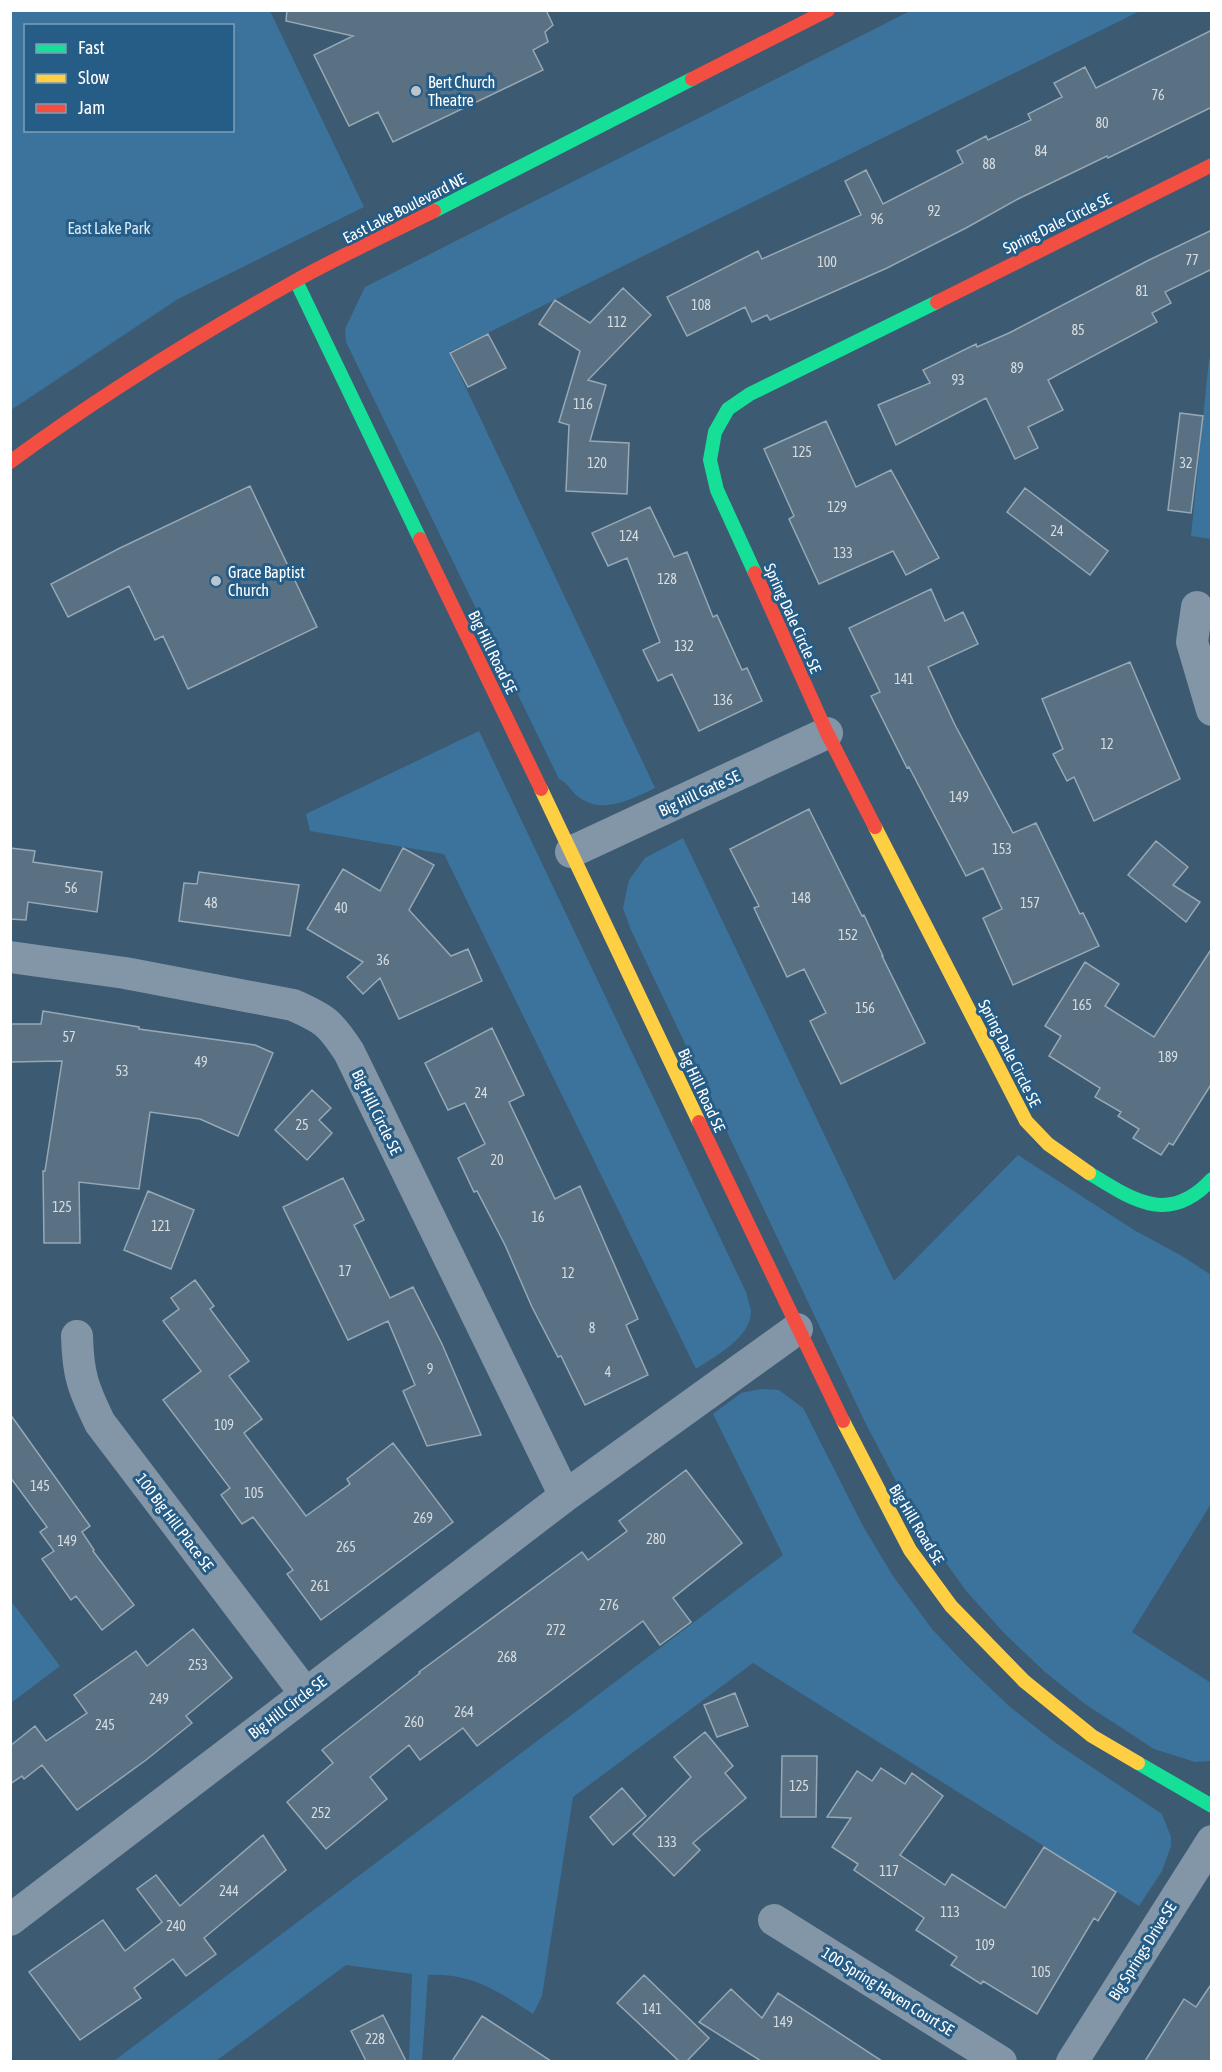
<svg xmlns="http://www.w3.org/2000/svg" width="1222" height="2072" font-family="'Asap Condensed',sans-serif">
<rect width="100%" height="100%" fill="#3c5a71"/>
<path fill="#3b739d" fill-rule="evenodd" d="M11,10L270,11L364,207L178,299L11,410ZM26,26H232V130H26Z
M910,11H1140L449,352L655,788C630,800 601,816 576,795C570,789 567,783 559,779L346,342L345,329L365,287Z
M1211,358V539L1191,536L1209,359Z
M479,731L746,1292C747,1298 750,1305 751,1311C751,1338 715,1356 696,1369L444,854L310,831L306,814Z
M683,838L894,1281L1018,1155L1134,1230L1182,1256L1211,1275V1504L1132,1632L1211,1683V1761L1195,1762L1154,1749L1085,1704L1045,1672L1004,1633L967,1592L920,1527L866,1424L631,930L623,908L629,880L645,858Z
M761,1389L779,1390L803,1408L863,1526L893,1576L932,1629L966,1665L1009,1706L1053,1741L1162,1814L1171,1837V1846L1162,1871L1139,1906L753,1663L573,1797L542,1996L533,2014C498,1991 471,1973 428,1975L422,2061H409L412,1974L346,1965L216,2061H114L783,1555L713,1414L741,1393Z
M11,1601L60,1666L11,1703Z"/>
<path fill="#5a7183" stroke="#97a8b5" stroke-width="1.5" d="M287,10H546L553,25L545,32L548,42L533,50L543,70L393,142L378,112L349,126L314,55L353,36L286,21Z
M1212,30V107L1108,158L1107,156L1018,199L966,228L887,268L770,320L767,315L752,322L745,307L687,336L667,297L758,251L762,259L861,215L845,181L866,170L883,204L963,163L957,151L986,136L988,140L1031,120L1028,114L1062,97L1054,83L1085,67L1096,88Z
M1212,230V269L1165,292L1171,303L1152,313L1157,322L1048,380L1063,410L1028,427L1038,448L1015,459L986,398L896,445L878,405L930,383L923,370L976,344L977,347L1009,333L1149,260Z
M623,288L651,315L588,380L606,385L590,441L629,443L627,494L566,491L569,425L559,422L580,351L539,324L555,300L590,323Z
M488,334L506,368L468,387L450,353Z
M1180,413L1203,416L1191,513L1168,510Z
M826,421L856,487L891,470L939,558L906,575L893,551L819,584L789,519L794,516L764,449Z
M250,486L317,627L188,689L163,636L155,640L129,586L68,617L51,584L120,548Z
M1025,488L1108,551L1090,575L1007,512Z
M650,507L674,557L687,552L713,617L717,615L742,670L747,668L762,701L699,731L672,674L658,681L643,650L660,642L627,558L608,566L592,533Z
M931,589L945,621L963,612L978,644L928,667L955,725L1013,833L1036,823L1080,914L1083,913L1099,946L1013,985L983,918L1002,909L983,868L966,876L909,767L907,768L871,696L880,692L849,628Z
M1130,662L1180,779L1094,821L1074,777L1067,781L1053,754L1063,749L1042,699Z
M809,809L862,916L864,915L883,956H882L925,1043L841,1084L810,1021L826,1013L804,969L787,977L754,908L759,906L730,849Z
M1156,841L1188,867L1173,885L1200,902L1186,922L1128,875Z
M10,848L35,851L33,862L102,872L97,912L28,902L26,920L10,919Z
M403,848L434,865L409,910L451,956L468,949L482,981L399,1019L380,978L363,994L347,977L363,962L307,929L343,869L380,891Z
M199,872L299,885L290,936L179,921L184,883L197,884Z
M1212,948V1083L1173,1145L1169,1143L1161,1155L1133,1138L1139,1129L1118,1116L1121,1112L1095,1097L1100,1088L1049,1056L1061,1036L1045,1026L1085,962L1119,984L1105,1006L1154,1037Z
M43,1011L139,1027V1029L255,1045L273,1053L238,1136L200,1119L150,1112L139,1189L79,1182L80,1243H44L43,1171H45L62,1061L10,1062V1024H41Z
M492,1028L524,1095L509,1102L555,1199L580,1186L638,1319L626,1325L648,1375L585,1405L561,1356L558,1357L532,1307L505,1245L477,1191L474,1192L458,1158L485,1144L465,1103L448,1110L425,1063Z
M312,1090L331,1108L319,1120L332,1133L307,1160L275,1130Z
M343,1178L364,1220L354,1225L390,1298L413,1287L442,1344L481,1435L427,1446L403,1391L415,1385L388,1321L348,1340L283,1207Z
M148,1191L194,1210L171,1269L124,1250Z
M195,1280L214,1306L210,1309L249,1361L229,1376L262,1419L244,1433L306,1516L350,1484L347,1479L393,1443L453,1522L321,1620L287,1574L293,1570L253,1517L242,1524L221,1495L230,1488L163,1400L201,1371L163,1321L179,1309L171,1298Z
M10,1414L90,1526L82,1532L94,1550L93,1551L134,1605L102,1630L76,1596L71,1600L42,1559L54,1551L40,1532L47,1527L10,1477Z
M686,1470L742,1543L673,1598L691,1622L660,1645L643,1621L477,1746L463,1728L420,1760L409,1745L370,1777L387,1799L326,1849L287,1802L333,1763L322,1750L420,1673L419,1672L582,1552L588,1560L627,1531L619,1521Z
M193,1629L232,1678L186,1716L192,1723L146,1760L77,1810L42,1765L24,1779L22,1776L10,1784V1746L35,1726L46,1741L87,1713L74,1695L136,1651L147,1666Z
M735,1693L748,1726L717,1737L704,1705Z
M705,1732L733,1766L725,1773L746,1798L693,1843L700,1850L674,1876L633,1834L691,1777L674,1757Z
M782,1756H817L816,1817H781Z
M881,1768L905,1784L912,1773L943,1796L900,1855L945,1885L952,1874L1005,1908L1044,1847L1116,1892L1098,1921L1094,1918L1037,2014L983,1981L981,1984L951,1965L957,1957L916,1930L924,1918L854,1870L858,1864L832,1847L851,1818L827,1817L857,1771L872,1781Z
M622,1788L646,1816L613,1845L590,1817Z
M263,1835L286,1870L204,1938L216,1954L186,1976L173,1959L134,1988L141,1998L80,2040L29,1972L103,1920L125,1951L162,1922L137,1889L156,1875L180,1906Z
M644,1975L709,2038L687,2061H679L617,2003Z
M1212,1983V2061H1145L1184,1999L1196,2007Z
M731,1989L762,2018L778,1993L882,2061H761L699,2022Z
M383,2015L406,2061H366L351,2031Z
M482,2016L551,2061H452Z"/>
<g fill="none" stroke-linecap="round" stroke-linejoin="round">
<path stroke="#8396a7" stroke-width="32" d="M1197,607L1192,642L1212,710
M571,852L827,733
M10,957L125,973L293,1005C325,1019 330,1023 349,1052L565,1496
M77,1336C78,1375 83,1388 100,1423L305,1693
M10,1920L565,1496L797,1329
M774,1920L1001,2062
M1072,2062L1212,1841"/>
<path stroke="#16e098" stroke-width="14" d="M434,211L692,79
M296,281L420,539
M755,573L717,490L710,460L715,432L728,409L750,394L937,302
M1089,1173C1133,1200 1169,1226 1212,1179
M1138,1763L1212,1806"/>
<path stroke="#ffcf43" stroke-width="14" d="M541,789L699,1122
M875,827L1026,1121L1048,1144L1089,1173
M843,1421L910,1550L951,1606L1024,1681L1092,1736L1138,1763"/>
<path stroke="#f24e42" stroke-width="14" d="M692,79L828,10
M937,302L1212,165
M10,462C101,395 197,336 295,281C340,256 388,234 434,211
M420,539L541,789
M755,573L827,733L875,827
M699,1122L843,1421"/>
</g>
<g fill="#bbc5cd" stroke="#265d87" stroke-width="2">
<circle cx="416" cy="91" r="6"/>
<circle cx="216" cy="581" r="6"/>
</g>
<g text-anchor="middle" stroke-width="6" stroke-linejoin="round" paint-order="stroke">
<g font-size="14" fill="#d6dce0">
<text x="1158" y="100">76</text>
<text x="1102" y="128">80</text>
<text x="1041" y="156">84</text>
<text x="989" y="169">88</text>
<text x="934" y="216">92</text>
<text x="877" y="224">96</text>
<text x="1192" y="265">77</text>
<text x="827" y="267">100</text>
<text x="1142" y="296">81</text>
<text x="701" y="310">108</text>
<text x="617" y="327">112</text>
<text x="1078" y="335">85</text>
<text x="1017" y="373">89</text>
<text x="958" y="385">93</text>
<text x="583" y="409">116</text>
<text x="802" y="457">125</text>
<text x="597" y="468">120</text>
<text x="1186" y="468">32</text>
<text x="837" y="512">129</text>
<text x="1057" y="536">24</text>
<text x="629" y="541">124</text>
<text x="843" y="558">133</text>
<text x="667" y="584">128</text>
<text x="684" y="651">132</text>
<text x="904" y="684">141</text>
<text x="723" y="705">136</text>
<text x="1107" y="749">12</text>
<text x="959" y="802">149</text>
<text x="1002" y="854">153</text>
<text x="71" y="893">56</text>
<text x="801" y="903">148</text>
<text x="211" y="908">48</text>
<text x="1030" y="908">157</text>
<text x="341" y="913">40</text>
<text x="848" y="940">152</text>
<text x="383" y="965">36</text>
<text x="1082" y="1010">165</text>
<text x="865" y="1013">156</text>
<text x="69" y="1042">57</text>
<text x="1168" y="1062">189</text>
<text x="201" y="1067">49</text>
<text x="122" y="1076">53</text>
<text x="481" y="1098">24</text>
<text x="302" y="1130">25</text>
<text x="497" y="1165">20</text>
<text x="62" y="1212">125</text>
<text x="538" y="1222">16</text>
<text x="161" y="1231">121</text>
<text x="345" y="1276">17</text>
<text x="568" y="1278">12</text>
<text x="592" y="1333">8</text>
<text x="430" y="1374">9</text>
<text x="608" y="1377">4</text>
<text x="224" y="1430">109</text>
<text x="40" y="1491">145</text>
<text x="254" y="1498">105</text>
<text x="423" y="1523">269</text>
<text x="656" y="1544">280</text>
<text x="67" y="1546">149</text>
<text x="346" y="1552">265</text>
<text x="320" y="1591">261</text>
<text x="609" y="1610">276</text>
<text x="556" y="1635">272</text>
<text x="507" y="1662">268</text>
<text x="198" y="1670">253</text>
<text x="159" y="1704">249</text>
<text x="464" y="1717">264</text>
<text x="414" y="1727">260</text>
<text x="105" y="1730">245</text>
<text x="799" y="1791">125</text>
<text x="321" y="1818">252</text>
<text x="667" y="1847">133</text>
<text x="889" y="1876">117</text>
<text x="229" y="1896">244</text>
<text x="950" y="1917">113</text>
<text x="176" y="1931">240</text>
<text x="985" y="1950">109</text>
<text x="1041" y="1977">105</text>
<text x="652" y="2014">141</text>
<text x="783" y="2027">149</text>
<text x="375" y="2044">228</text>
</g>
<g font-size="16" fill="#fff" stroke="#265d87" text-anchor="start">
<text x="428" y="88">Bert Church<tspan x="428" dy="18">Theatre</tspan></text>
<text x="228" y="578">Grace Baptist<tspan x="228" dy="18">Church</tspan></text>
</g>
<g font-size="16" fill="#fff" stroke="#265d87">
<text transform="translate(404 208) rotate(-27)" y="6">East Lake Boulevard NE</text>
<text transform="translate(1057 223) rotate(-26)" y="6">Spring Dale Circle SE</text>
<text transform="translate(793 618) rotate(66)" y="6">Spring Dale Circle SE</text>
<text transform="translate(493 652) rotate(64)" y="6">Big Hill Road SE</text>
<text transform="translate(699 793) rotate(-25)" y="6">Big Hill Gate SE</text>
<text transform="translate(1010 1053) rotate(63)" y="6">Spring Dale Circle SE</text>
<text transform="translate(702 1090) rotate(65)" y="6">Big Hill Road SE</text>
<text transform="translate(377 1112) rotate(64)" y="6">Big Hill Circle SE</text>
<text transform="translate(175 1522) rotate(53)" y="6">100 Big Hill Place SE</text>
<text transform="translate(917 1524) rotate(59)" y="6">Big Hill Road SE</text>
<text transform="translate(287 1707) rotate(-37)" y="6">Big Hill Circle SE</text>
<text transform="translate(1142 1951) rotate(-58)" y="6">Big Springs Drive SE</text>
<text transform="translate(888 1991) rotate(32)" y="6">100 Spring Haven Court SE</text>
</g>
<g font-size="16" fill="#d6e9f7" stroke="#265d87">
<text x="109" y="234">East Lake Park</text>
</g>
</g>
<rect width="1222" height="2072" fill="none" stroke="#ffffff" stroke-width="24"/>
<rect x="24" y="24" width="210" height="108" fill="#265d87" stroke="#7d9eb7" stroke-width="1.5"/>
<rect x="36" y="44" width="30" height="9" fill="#16e098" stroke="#7d9eb7" stroke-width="1.5"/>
<text x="78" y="54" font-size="18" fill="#ffffff">Fast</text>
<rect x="36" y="74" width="30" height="9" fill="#ffcf43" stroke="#7d9eb7" stroke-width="1.5"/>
<text x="78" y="84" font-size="18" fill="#ffffff">Slow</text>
<rect x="36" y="104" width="30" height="9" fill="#f24e42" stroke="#7d9eb7" stroke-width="1.5"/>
<text x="78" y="114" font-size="18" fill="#ffffff">Jam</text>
</svg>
